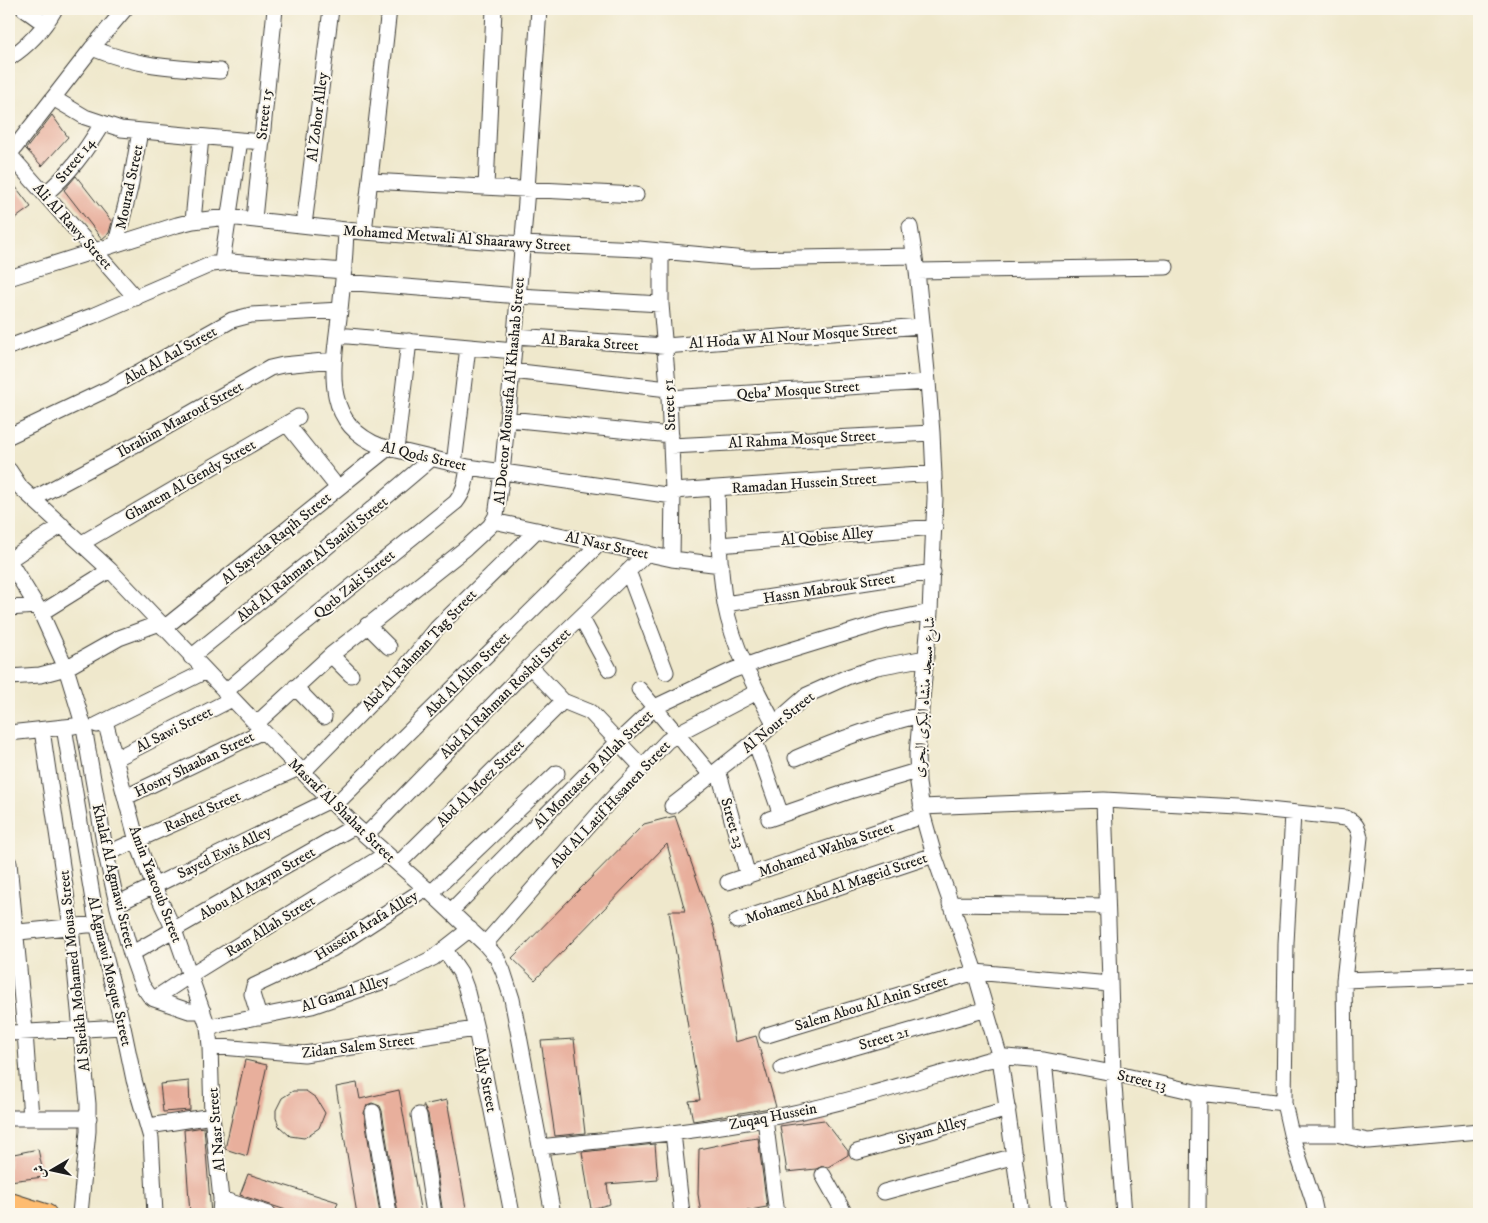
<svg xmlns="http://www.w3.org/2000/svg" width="1488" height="1223" font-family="'IM FELL DW Pica',Amiri,serif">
<rect width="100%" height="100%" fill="#fbf7ec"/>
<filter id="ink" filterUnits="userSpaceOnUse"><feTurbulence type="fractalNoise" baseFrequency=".02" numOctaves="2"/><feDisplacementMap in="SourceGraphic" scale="10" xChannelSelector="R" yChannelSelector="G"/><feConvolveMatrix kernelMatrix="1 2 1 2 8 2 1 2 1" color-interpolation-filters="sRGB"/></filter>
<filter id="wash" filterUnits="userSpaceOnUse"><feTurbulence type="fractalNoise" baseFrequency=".0096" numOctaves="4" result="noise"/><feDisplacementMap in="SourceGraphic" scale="20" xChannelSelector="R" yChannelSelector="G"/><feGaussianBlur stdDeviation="1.12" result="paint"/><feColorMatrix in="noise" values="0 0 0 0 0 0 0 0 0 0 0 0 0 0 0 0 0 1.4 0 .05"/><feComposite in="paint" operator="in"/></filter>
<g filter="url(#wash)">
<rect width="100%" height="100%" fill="#efe8cc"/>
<g id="blocks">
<path fill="#e8af9c" d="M52,115L68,137L42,166L26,149Z
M76,176L112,222L109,233L102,239L64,190Z
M9,178L31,207L9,223Z
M675,816L714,928L735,1042L756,1036L776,1107L693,1121L689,1101L700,1100L669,911H685L667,844L535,980L512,958L644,824Z
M574,1039L585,1133L555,1136L541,1041Z
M245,1060L267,1065L247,1156L225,1149Z
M189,1081L190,1110L163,1112L160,1084Z
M357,1083L360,1099L399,1090L421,1214H398L382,1111L380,1106L372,1103L367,1105L364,1113L380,1214H357L336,1087Z
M293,1091H306L316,1098L325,1113L319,1128L304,1138L290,1136L279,1126L276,1118V1110L282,1098Z
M447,1100L467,1214H443L428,1114L423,1105Z
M824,1120L848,1151V1155L828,1167L823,1166L816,1169L787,1172L780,1126Z
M204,1127L211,1214H190L184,1130Z
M758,1138L767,1207L727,1214H701L698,1194L699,1149L737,1141Z
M655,1144L658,1180L607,1184L610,1204L591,1209L582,1152Z
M38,1149L44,1177L9,1181V1155Z
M248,1174L338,1202L334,1214H298L240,1195Z"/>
</g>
</g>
<g filter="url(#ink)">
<use href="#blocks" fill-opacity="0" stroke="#3c3b36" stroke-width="1"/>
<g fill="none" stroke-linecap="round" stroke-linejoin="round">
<g stroke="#3c3b36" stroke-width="17">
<path id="minor" d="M24,9L45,24
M92,48C135,66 173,68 220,71
M9,58C28,46 44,28 55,9
M53,98L85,117L121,129L262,142
M9,154L136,298
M9,155L92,48L125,9
M370,181L636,195
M486,187L494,9
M45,194C70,173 85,152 102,124
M254,219L275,9
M193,221L201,137
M304,225L331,9
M910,227L917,271L928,382L932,433L935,498L930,612L917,754L918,783L923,816L934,855L975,972L1000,1058L1022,1214
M346,230C345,257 343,284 340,310C334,363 319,422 380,446L468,467L673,496
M364,232L389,9
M116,243L130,188L140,131
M661,251V304L669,398L673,491L672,559
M222,262L240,140
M917,271L1166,267
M9,278L177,225L193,221L228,217L364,232L522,244L639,249L747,259L914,256
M343,282L518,296L661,304
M337,335L514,351
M515,336L665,346L921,326
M9,347L92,316L212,264L231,262L344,271
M512,371L668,389
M669,398L928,382
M508,419L671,435
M287,424L338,488
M9,436L110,388L232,320L251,315L340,310
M671,446L932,433
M396,450L409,341
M454,464L468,347
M9,470L21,488L110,570L263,731L355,826L431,893L485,944L497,958L503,971L512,999L553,1214
M717,489C718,527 719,566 725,604C733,646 754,686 774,723
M673,491L934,473
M33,499L142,441L270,368L283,365L334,360
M493,521L672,559L721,565
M82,543L298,417
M719,545L935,527
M9,560L62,525
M9,561L41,613L66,668L84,727L106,854L117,904L131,954L142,985L149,995L154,999L189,1011H203
M628,571L666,672
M725,604L933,572
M9,608L36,606
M41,613L110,570
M581,617L609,669
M367,625L389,647
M164,628L388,448
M331,655L351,675
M191,657L315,557L431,459
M530,666L563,701L590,712L642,767
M9,677L40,675L66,668L119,638L160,623
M295,687L324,717
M639,689L711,775
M225,692L284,641L456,502C465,491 466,480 468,467
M105,721L137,841L154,887L174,930L208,1027L210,1046L212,1116L221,1199L220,1214
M256,724L331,655L466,548L490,526L496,516L502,473L512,371L527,189L539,9
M97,725L206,671
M64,727L97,924L123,1027L134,1080L151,1138L155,1214
M42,730L71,927L88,1104V1131L80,1214
M9,733L74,726
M755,741L781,815
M796,758C837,740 878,725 921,715
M115,759L232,699
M718,770L748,876
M303,772L402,671L437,628L537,530
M126,797L263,731
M1104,800L1113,1073L1124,1214
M335,805L600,543
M672,806L755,741L807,695L847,677L877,667L926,658
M921,807L1104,800L1239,807L1346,818C1355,822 1358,827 1360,837L1344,980L1346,1136
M1293,813L1286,943L1284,1103L1291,1134L1313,1200L1316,1214
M769,819L853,790L917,771
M366,835L530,666L647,553
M106,854L299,768
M9,863L25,1032L31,1118
M398,864L563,701
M728,882L923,816
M431,893L557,773
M117,904L330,800
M950,904L1107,906
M451,911L618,742L655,707L731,671L772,656L886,621L930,612
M737,921L934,855
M9,933L97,924
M485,944L608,803L667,741L682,731L757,692
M445,950L460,972L466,988L476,1029L512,1214
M131,954L355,826
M1344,980L1479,975
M154,999L190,975L386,854
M259,1017L252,994L254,986L332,949L426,888
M208,1027L312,1006L393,978L433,958L470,929
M9,1033L123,1027
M767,1035L975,972L1110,984
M210,1046L304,1054L476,1029
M1044,1060L1059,1214
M782,1068L987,1009
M373,1112L389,1214
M419,1115L434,1214
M9,1118H89
M765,1119L777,1214
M149,1126L212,1116
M673,1133L682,1214
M1291,1134H1336L1368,1141L1479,1131
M541,1147C624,1138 708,1131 789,1114C856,1100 922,1079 988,1060L1006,1057L1044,1060L1113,1073L1199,1093L1284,1103
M857,1152L1008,1109
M823,1175L845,1214
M884,1192L1015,1156
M221,1199L269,1214
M1198,1214L1199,1093"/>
</g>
<g stroke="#3c3b36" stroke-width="21">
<path id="major" d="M9,1202L47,1214"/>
</g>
<use href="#minor" stroke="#fff" stroke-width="15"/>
<use href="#major" stroke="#febc70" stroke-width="19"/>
</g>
</g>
<g text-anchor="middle" stroke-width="4" stroke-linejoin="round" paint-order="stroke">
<g font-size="15" fill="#1c1c1c" stroke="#fbf7ec">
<text transform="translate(264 114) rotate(-84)" y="5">Street 15</text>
<text transform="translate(317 117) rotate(-83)" y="5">Al Zohor Alley</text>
<text transform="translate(75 160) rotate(-51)" y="5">Street 14</text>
<text transform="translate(129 187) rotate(-78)" y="5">Mourad Street</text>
<text transform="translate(73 226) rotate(48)" y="5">Ali Al Rawy Street</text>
<text transform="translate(457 238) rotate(4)" y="5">Mohamed Metwali Al Shaarawy Street</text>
<text transform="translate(793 336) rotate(-4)" y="5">Al Hoda W Al Nour Mosque Street</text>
<text transform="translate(590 342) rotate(4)" y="5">Al Baraka Street</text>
<text transform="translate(170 355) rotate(-29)" y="5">Abd Al Aal Street</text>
<text transform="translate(798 390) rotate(-4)" y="5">Qeba' Mosque Street</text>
<text transform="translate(509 391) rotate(-85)" y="5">Al Doctor Moustafa Al Khashab Street</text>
<text transform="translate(669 405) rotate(-93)" y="5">Street 51</text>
<text transform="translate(180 419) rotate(-29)" y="5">Ibrahim Maarouf Street</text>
<text transform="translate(802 439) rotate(-3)" y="5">Al Rahma Mosque Street</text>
<text transform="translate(424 456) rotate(13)" y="5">Al Qods Street</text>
<text transform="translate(190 480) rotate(-30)" y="5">Ghanem Al Gendy Street</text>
<text transform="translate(804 483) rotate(-4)" y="5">Ramadan Hussein Street</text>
<text transform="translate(827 536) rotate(-5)" y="5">Al Qobise Alley</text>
<text transform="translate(276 538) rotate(-39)" y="5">Al Sayeda Raqih Street</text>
<text transform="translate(607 545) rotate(12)" y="5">Al Nasr Street</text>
<text transform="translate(312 559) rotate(-39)" y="5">Abd Al Rahman Al Saaidi Street</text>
<text transform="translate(354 584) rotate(-39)" y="5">Qotb Zaki Street</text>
<text transform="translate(829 588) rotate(-9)" y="5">Hassn Mabrouk Street</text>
<text transform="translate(419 650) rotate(-47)" y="5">Abd Al Rahman Tag Street</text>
<text transform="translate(467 674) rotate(-45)" y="5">Abd Al Alim Street</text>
<text transform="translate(505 693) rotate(-45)" y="5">Abd Al Rahman Roshdi Street</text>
<text transform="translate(924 697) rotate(-86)" y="5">شارع مسجد منشاه البكرى البحرى</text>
<text transform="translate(778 722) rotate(-39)" y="5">Al Nour Street</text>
<text transform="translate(174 729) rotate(-27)" y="5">Al Sawi Street</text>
<text transform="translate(194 764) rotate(-26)" y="5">Hosny Shaaban Street</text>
<text transform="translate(593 769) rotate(-45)" y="5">Al Montaser B Allah Street</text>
<text transform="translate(480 783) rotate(-45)" y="5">Abd Al Moez Street</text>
<text transform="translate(610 804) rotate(-47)" y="5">Abd Al Latif Hssanen Street</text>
<text transform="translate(342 810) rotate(44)" y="5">Masraf Al Shahat Street</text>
<text transform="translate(202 811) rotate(-24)" y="5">Rashed Street</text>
<text transform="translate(733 823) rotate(74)" y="5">Street 23</text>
<text transform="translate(826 849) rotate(-19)" y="5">Mohamed Wahba Street</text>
<text transform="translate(224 852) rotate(-26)" y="5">Sayed Ewis Alley</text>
<text transform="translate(114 876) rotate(77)" y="5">Khalaf Al Agmawi Street</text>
<text transform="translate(257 883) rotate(-30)" y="5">Abou Al Azaym Street</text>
<text transform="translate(156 884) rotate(69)" y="5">Amin Yaacoub Street</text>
<text transform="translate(836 888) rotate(-19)" y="5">Mohamed Abd Al Mageid Street</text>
<text transform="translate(366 925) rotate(-32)" y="5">Hussein Arafa Alley</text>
<text transform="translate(270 926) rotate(-32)" y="5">Ram Allah Street</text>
<text transform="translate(74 971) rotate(-96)" y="5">Al Sheikh Mohamed Mousa Street</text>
<text transform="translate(110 971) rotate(77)" y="5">Al Agmawi Mosque Street</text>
<text transform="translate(345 993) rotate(-18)" y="5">Al Gamal Alley</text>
<text transform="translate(871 1003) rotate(-17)" y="5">Salem Abou Al Anin Street</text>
<text transform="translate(884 1038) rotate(-16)" y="5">Street 21</text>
<text transform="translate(358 1046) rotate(-7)" y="5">Zidan Salem Street</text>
<text transform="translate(486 1079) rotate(79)" y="5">Adly Street</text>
<text transform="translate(1142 1080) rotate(13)" y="5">Street 13</text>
<text transform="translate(773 1116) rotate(-11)" y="5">Zuqaq Hussein</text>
<text transform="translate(216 1130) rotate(-95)" y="5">Al Nasr Street</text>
<text transform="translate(932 1130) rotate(-16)" y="5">Siyam Alley</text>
</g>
</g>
<rect width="1488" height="1223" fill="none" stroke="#fbf7ec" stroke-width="30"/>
<g transform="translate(52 1170) rotate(261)" stroke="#fbf7ec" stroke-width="4" paint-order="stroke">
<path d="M0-4L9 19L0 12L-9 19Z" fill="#1c1c1c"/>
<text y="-8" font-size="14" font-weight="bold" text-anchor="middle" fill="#1c1c1c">ش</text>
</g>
</svg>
